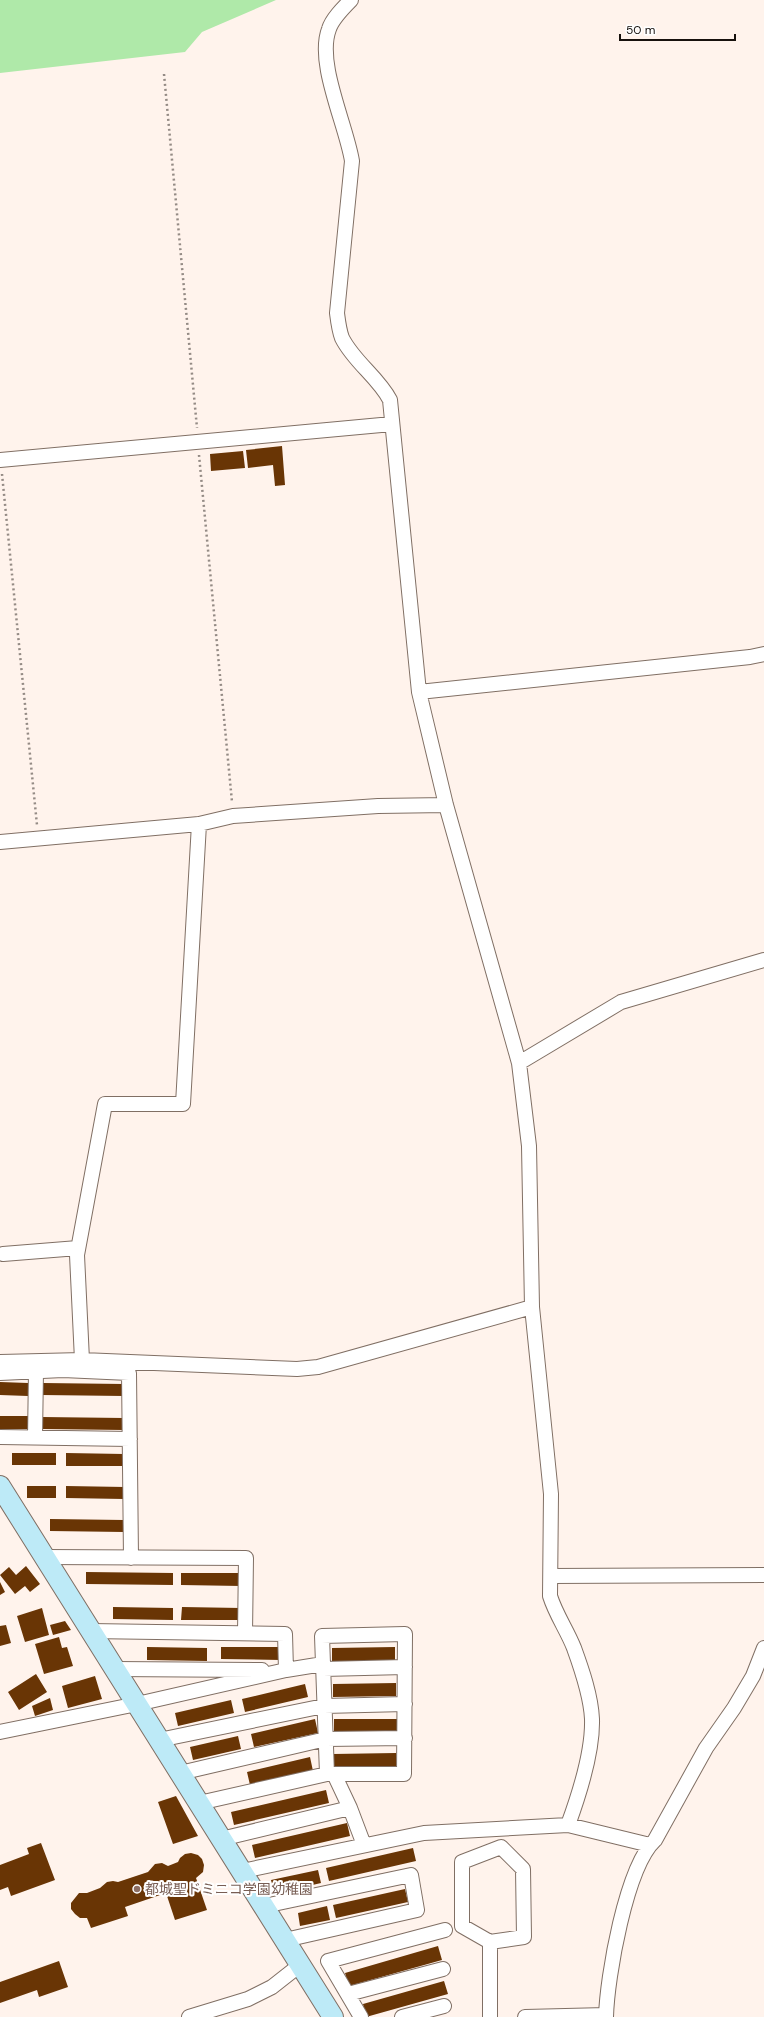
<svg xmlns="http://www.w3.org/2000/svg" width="764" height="2017" font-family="'DM Sans','Noto Sans JP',sans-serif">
<rect width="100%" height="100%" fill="#fff3ec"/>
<path fill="#afe9a9" d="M0,0H276L202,32L185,52L0,73Z"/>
<path fill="#693505" d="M282,446L285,485L275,486L273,465L248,468L246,450Z
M243,451L245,468L211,471L210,454Z
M0,1382L28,1383V1396L0,1395Z
M43,1383L124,1384V1396L42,1395Z
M0,1416H29V1429H0Z
M42,1417L124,1418V1430L42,1429Z
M12,1453H56V1465H12Z
M66,1453L124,1454V1466H66Z
M27,1486H56V1498H27Z
M66,1486L125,1487L124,1499L66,1498Z
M50,1519L124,1520V1532L50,1531Z
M26,1566L40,1584L30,1592L25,1586L15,1594L0,1575L9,1567L16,1575Z
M86,1572L173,1573V1585L86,1584Z
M181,1573H241V1586L181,1585Z
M0,1582L5,1592L0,1595Z
M113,1607L173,1608V1620L113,1619Z
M182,1607L241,1608V1620H181Z
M42,1608L49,1635L25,1642L17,1616Z
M65,1621L71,1630L53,1635L50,1625Z
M6,1625L11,1643L0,1646V1626Z
M59,1637L62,1648L67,1647L73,1666L44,1674L35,1644Z
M147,1647L207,1648V1661L147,1660Z
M221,1647H281V1660L221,1659Z
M395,1647V1661H332V1648Z
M36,1674L47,1692L19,1710L8,1692Z
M95,1676L102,1699L68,1708L62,1686Z
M396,1683V1696L333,1697V1684Z
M305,1684L308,1697L245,1712L242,1699Z
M50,1698L53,1710L35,1716L32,1706Z
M231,1700L234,1713L178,1726L175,1713Z
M315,1719L318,1733L254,1747L251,1734Z
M334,1719H397V1732L334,1733Z
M238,1736L241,1749L193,1760L190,1747Z
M396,1753V1766L333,1767V1754Z
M310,1757L313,1771L250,1785L247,1772Z
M326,1790L329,1803L234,1825L231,1812Z
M176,1796L198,1836L173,1844L158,1802Z
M347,1823L350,1836L255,1858L252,1845Z
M41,1843L55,1880L11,1896L8,1887L0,1890V1865L29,1854L27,1848Z
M413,1848L416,1861L329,1881L326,1868Z
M191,1853L198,1855L202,1859L204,1865L203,1872L196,1878L207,1910L175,1920L166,1893L125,1907L128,1916L91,1928L87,1918H80L75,1914L71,1909V1903L79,1893H87L100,1888L107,1882L113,1881L118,1882L148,1872L155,1864L162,1863L168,1866L178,1862L180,1858L185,1854Z
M318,1870L321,1883L274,1894L271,1880Z
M405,1889L408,1902L336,1918L333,1905Z
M327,1906L330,1920L300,1926L298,1913Z
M438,1946L442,1960L349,1986L345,1973Z
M59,1961L68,1987L39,1997L37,1990L0,2003V1982Z
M444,1981L448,1994L366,2017L363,2004Z"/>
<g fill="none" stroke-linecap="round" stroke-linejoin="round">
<g stroke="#806f64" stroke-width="16">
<path id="street" d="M351,0C343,8 332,19 329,29C316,63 346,124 352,161L337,313C338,321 339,330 342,338C354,362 378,377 390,400L419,692L446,805L519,1063L529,1146L532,1307L551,1494L550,1596C556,1615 567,1630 574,1648C582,1670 591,1696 592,1719C593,1752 579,1795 568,1825
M0,460L392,424
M419,692L750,657L764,654
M0,842L199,824L233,816L378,806L446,805
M519,1063L621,1002L764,960
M3,1254L78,1248
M82,1360L77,1255L105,1104H183L199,824
M0,1362L82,1360L297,1369L318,1367L532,1307
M0,1373L63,1370L129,1373L131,1558
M0,1437L130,1439
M35,1437L36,1371
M44,1557L246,1558L245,1633
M551,1576L764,1575
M90,1631L285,1634L286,1670L323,1664L327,1774L199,1803
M323,1664L322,1636L405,1634L404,1774H327
M114,1669L262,1670
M323,1669L405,1667
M0,1732L137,1704L286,1670
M159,1740L324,1706L405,1704
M180,1773L326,1739L405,1738
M334,1774L350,1808
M221,1839L350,1808L364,1845
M501,1847L523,1869L524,1937L490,1942L462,1926V1862Z
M242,1871L424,1833L568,1825L650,1845
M264,1906L411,1875L417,1910L285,1940
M490,1942V2017
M348,1994L443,1969
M189,2017L248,1999L272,1987L300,1965
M361,2017L328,1961L445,1930
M402,2017L444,2006
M525,2017L606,2015
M606,2017C607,1977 626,1867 655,1840L706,1748L734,1708L753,1676L764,1648"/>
</g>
<g stroke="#806f64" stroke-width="22">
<path id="secondary" d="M0,1486L333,2017"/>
</g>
<path stroke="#948b85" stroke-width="2.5" stroke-dasharray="2 3" stroke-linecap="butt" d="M164,74L197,428
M199,455L232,802
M2,474L37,825"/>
<use href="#street" stroke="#fff" stroke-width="14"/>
<use href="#secondary" stroke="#bdeaf7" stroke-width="20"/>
</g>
<circle fill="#8d6e63" stroke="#fff" stroke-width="1.5" cx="137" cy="1889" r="4"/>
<g text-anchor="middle" stroke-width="4" stroke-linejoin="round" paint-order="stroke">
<g font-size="14" fill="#785e54" stroke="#fff" text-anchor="start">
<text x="145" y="1894">都城聖ドミニコ学園幼稚園</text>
</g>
</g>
<path d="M620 34v6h115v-6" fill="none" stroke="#17110d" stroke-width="2"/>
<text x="626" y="34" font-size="12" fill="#17110d" stroke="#ffffff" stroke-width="3" paint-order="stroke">50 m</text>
</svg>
